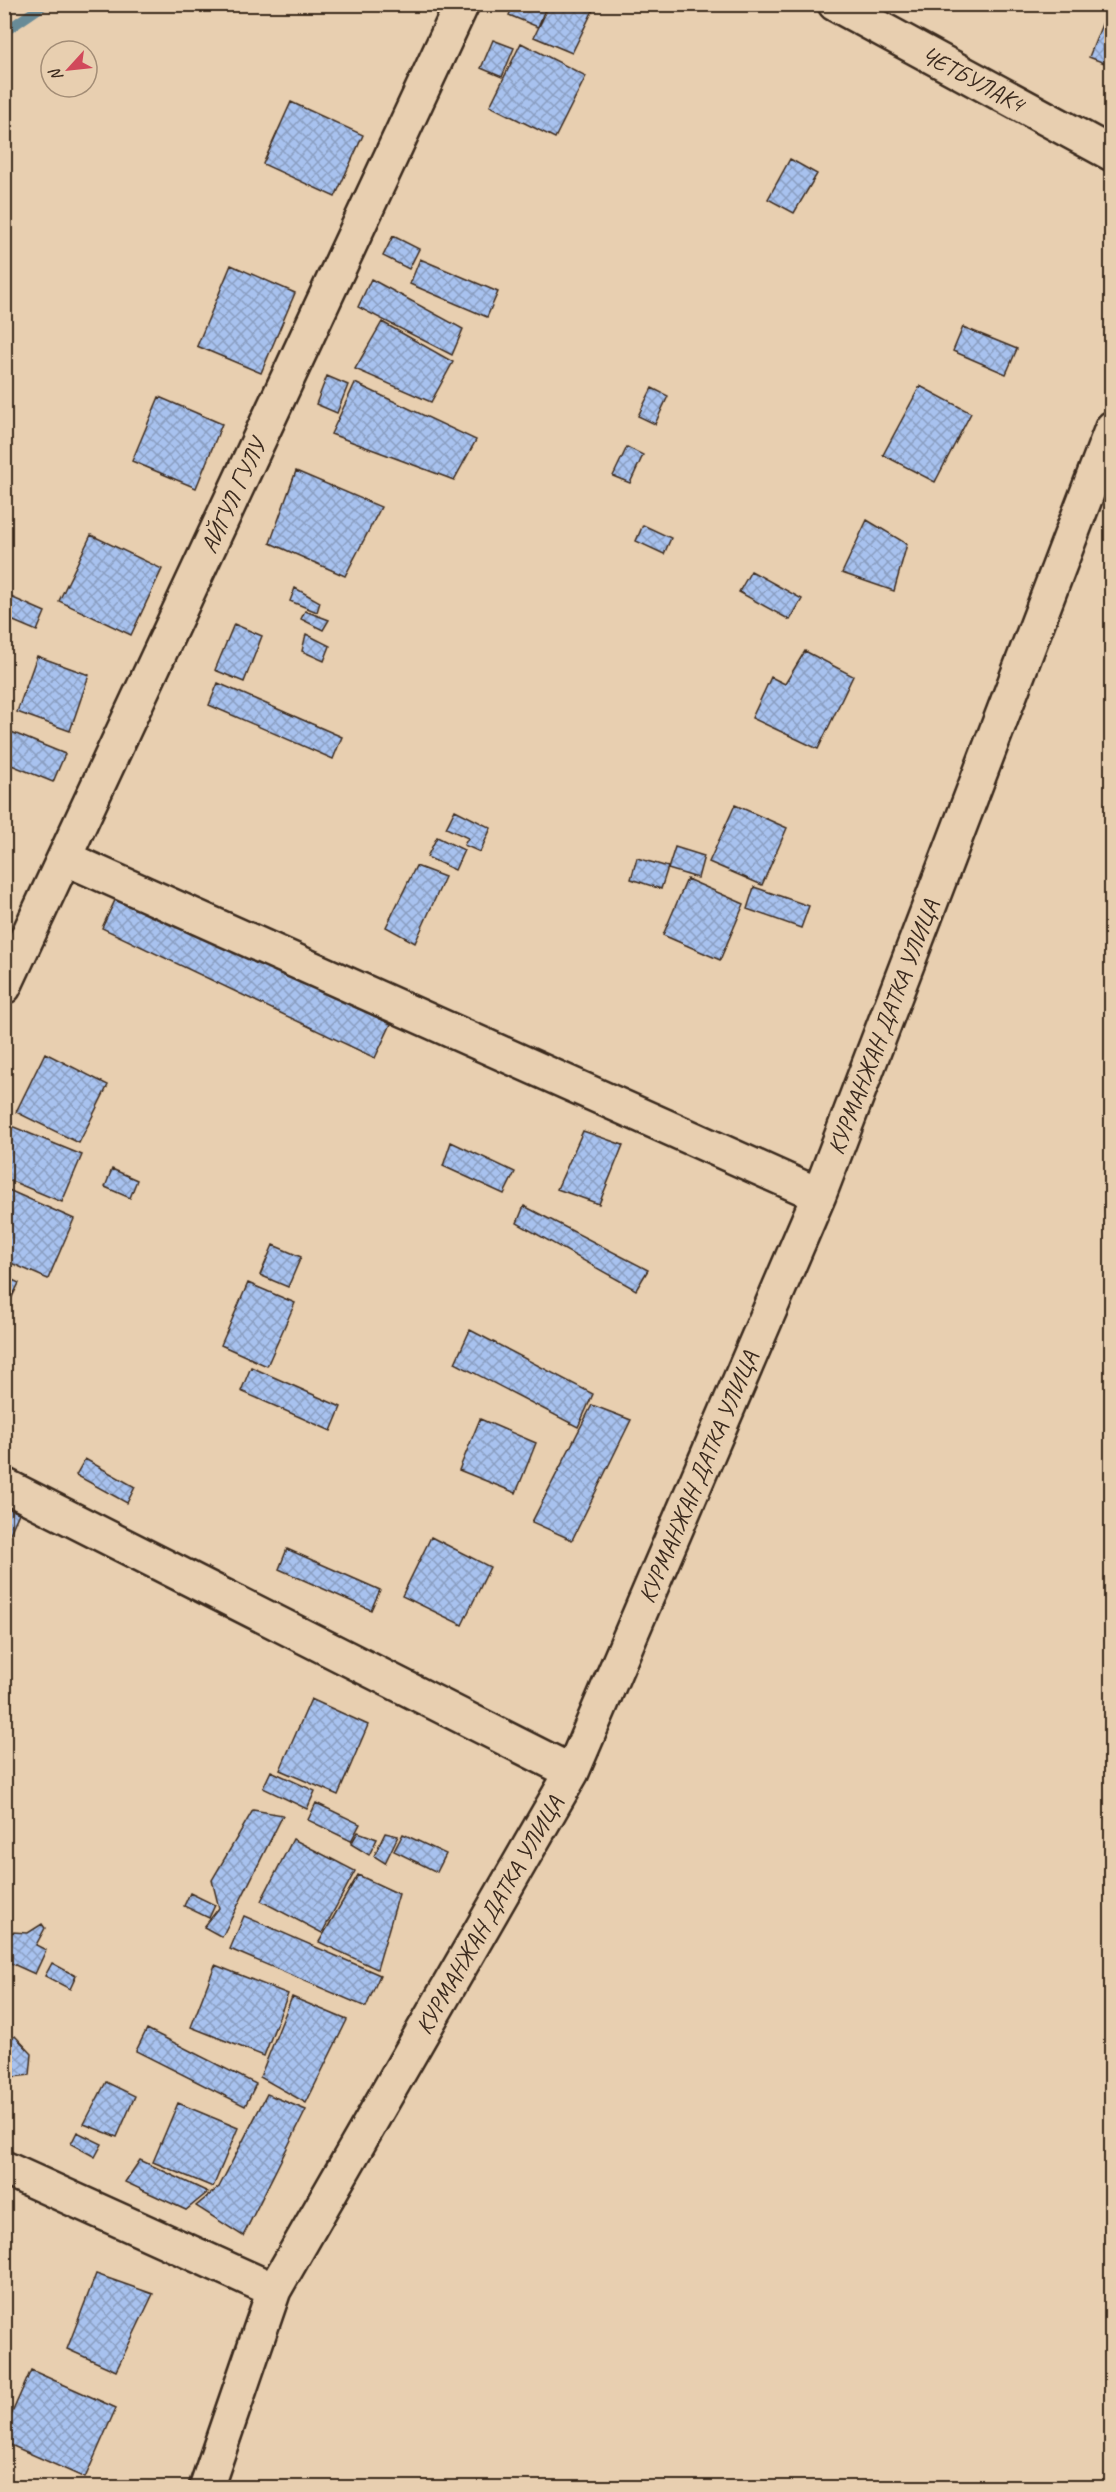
<svg xmlns="http://www.w3.org/2000/svg" width="1116" height="2492" font-family="Caveat,sans-serif">
<defs>
<pattern id="building-cross-hatch" width="8" height="8" patternUnits="userSpaceOnUse" patternTransform="scale(1.5)"><rect width="8" height="8" fill="#a8c2ef"/><path d="M0 0l8 8M0 8l8-8" fill="none" stroke="#8a9ec1"/></pattern>
</defs>
<rect width="100%" height="100%" fill="#e8cfb0"/>
<filter id="ink" filterUnits="userSpaceOnUse"><feTurbulence type="fractalNoise" baseFrequency=".0167" numOctaves="2"/><feDisplacementMap in="SourceGraphic" scale="12" xChannelSelector="R" yChannelSelector="G"/><feConvolveMatrix kernelMatrix="1 2 1 2 8 2 1 2 1" color-interpolation-filters="sRGB"/></filter>
<g filter="url(#ink)">
<g fill="none" stroke-linecap="round" stroke-linejoin="round">
<path stroke="#688b97" stroke-width="10" d="M4,32L45,4"/>
</g>
<path fill="url(#building-cross-hatch)" stroke="#3b2a1e" stroke-width="1.5" d="M514,4H547L538,27L509,15Z
M550,4H596L572,53L534,37Z
M1110,4H1112V66L1089,57Z
M493,40L514,48L502,77L481,68Z
M521,43L586,76L555,138L490,106Z
M291,102L363,135L335,197L263,164Z
M790,159L817,174L794,213L768,199Z
M393,236L419,249L409,269L383,256Z
M420,259L498,292L487,317L410,284Z
M231,265L295,293L261,373L197,346Z
M371,279L463,329L452,355L358,307Z
M382,322L453,362L431,402L355,369Z
M963,327L1017,349L1006,374L953,351Z
M327,376L348,385L337,413L316,404Z
M355,383L476,440L454,480L331,434Z
M920,386L971,413L935,482L883,455Z
M652,388L668,396L655,424L638,416Z
M159,397L222,424L196,488L132,461Z
M627,447L643,455L630,483L613,476Z
M296,471L381,507L345,576L270,543Z
M867,520L907,544L894,591L842,573Z
M643,525L671,538L664,554L636,541Z
M91,535L162,569L131,635L59,601Z
M751,571L802,599L790,620L739,592Z
M295,588L320,602L317,612L290,601Z
M4,594L45,612L37,631L4,617Z
M305,611L329,620L323,630L301,619Z
M234,624L262,636L244,682L215,670Z
M306,634L330,646L324,661L302,651Z
M805,651L853,676L818,749L752,718L771,677L785,684Z
M37,656L89,675L70,731L17,712Z
M218,683L342,737L333,759L209,705Z
M4,729L65,754L53,782L4,762Z
M735,805L787,828L762,885L709,862Z
M455,810L491,828L480,852L464,845L468,838L446,828Z
M437,837L464,850L455,870L427,857Z
M675,847L704,856L698,878L668,869Z
M637,858L668,867L661,889L631,879Z
M416,866L445,877L415,943L386,927Z
M687,879L744,904L720,960L663,935Z
M754,887L809,906L801,928L747,909Z
M118,894L391,1024L375,1058L102,928Z
M45,1053L108,1085L79,1143L16,1112Z
M4,1123L82,1155L62,1202L4,1178Z
M583,1131L623,1145L599,1204L557,1189Z
M451,1142L515,1172L504,1194L443,1166Z
M112,1169L137,1180L130,1198L105,1187Z
M4,1188L74,1219L48,1279L4,1260Z
M524,1206L648,1270L636,1290L517,1223Z
M273,1245L301,1257L288,1287L260,1275Z
M4,1276L19,1283L4,1313Z
M248,1283L295,1303L267,1366L221,1345Z
M470,1330L593,1394L578,1427L455,1363Z
M251,1367L341,1407L331,1431L241,1391Z
M592,1405L631,1420L572,1540L532,1522Z
M480,1419L536,1443L516,1493L459,1470Z
M85,1459L135,1487L127,1503L76,1475Z
M4,1506L19,1513L8,1538L4,1536Z
M431,1537L490,1567L462,1625L402,1596Z
M287,1549L380,1590L371,1610L279,1569Z
M311,1699L368,1725L338,1795L280,1770Z
M271,1771L315,1791L307,1809L263,1788Z
M316,1803L360,1824L351,1841L308,1820Z
M253,1810L283,1815L222,1937L204,1927L219,1908L212,1880Z
M358,1832L377,1839L369,1855L351,1844Z
M385,1833L398,1836L385,1863L374,1856Z
M403,1834L446,1854L437,1872L394,1851Z
M293,1839L355,1871L322,1933L261,1901Z
M358,1875L399,1894L377,1969L319,1942Z
M190,1893L215,1905L209,1918L184,1906Z
M244,1916L380,1975L366,2007L230,1949Z
M42,1924L45,1928L36,1945L46,1950L35,1974L4,1960V1948L12,1932L28,1933Z
M52,1963L76,1976L70,1989L45,1976Z
M215,1965L288,1994L264,2056L191,2027Z
M292,1997L347,2020L306,2103L260,2077Z
M147,2029L256,2084L245,2106L136,2051Z
M15,2036L32,2054L30,2075L4,2078V2042Z
M106,2082L135,2096L117,2137L84,2124Z
M267,2094L306,2110L243,2236L196,2206L219,2187Z
M178,2103L238,2128L213,2187L153,2162Z
M77,2132L102,2144L95,2157L71,2144Z
M140,2160L208,2192L186,2210L125,2182Z
M96,2274L153,2294L116,2371L67,2349Z
M31,2370L116,2408L85,2478L4,2442V2431Z"/>
<g fill="none" stroke-linecap="round" stroke-linejoin="round">
<g stroke="#3b2a1e" stroke-width="38">
<path id="minor" d="M835,4L1112,154
M65,858L819,1195
M4,987L462,4
M4,1485L572,1772
M4,2168L274,2290
M206,2488L274,2290L572,1772L819,1195L1112,428"/>
</g>
<use href="#minor" stroke="#e8cfb0" stroke-width="33"/>
</g>
</g>
<g text-anchor="middle" stroke-width="4.5" stroke-linejoin="round" paint-order="stroke">
<g font-size="24" fill="#3b2a1e" stroke="#e8cfb0">
<text transform="translate(973 79) rotate(28)" y="8">ЧЕТБУЛАК4</text>
<text transform="translate(233 496) rotate(-65)" y="8">АЙГУЛ ГУЛУ</text>
<text transform="translate(883 1027) rotate(-69)" y="8">КУРМАНЖАН ДАТКА УЛИЦА</text>
<text transform="translate(698 1477) rotate(-67)" y="8">КУРМАНЖАН ДАТКА УЛИЦА</text>
<text transform="translate(489 1915) rotate(-60)" y="8">КУРМАНЖАН ДАТКА УЛИЦА</text>
</g>
</g>
<rect width="1116" height="2492" fill="none" stroke="#e8cfb0" stroke-width="24"/>
<rect x="12" y="12" width="1092" height="2468" fill="none" stroke="#3b2a1e" stroke-width="2" filter="url(#ink)"/>
<g transform="translate(69 69) rotate(243)"><circle r="28" fill="#e8cfb0" stroke="#a38d76" stroke-width="1.5"/>
<path d="M0-4.5L10 22L0 15L-10 22Z" fill="#d1495b"/>
<text y="-9" font-size="16" font-weight="bold" text-anchor="middle" fill="#3b2a1e">N</text>
</g>
</svg>
